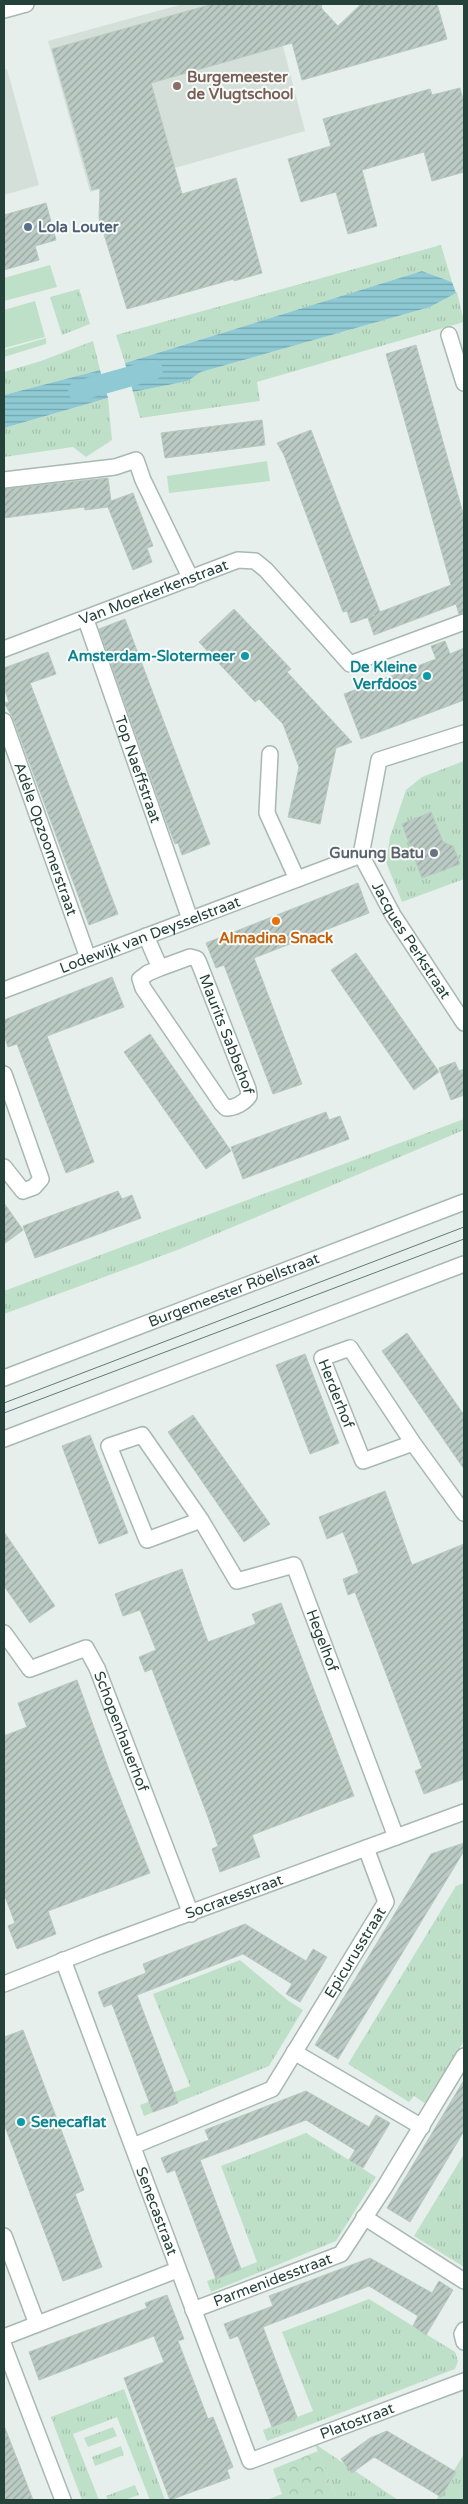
<svg xmlns="http://www.w3.org/2000/svg" width="468" height="2504" font-family="'Varela Round',sans-serif">
<defs>
<pattern id="grass-tufts" width="24" height="20" patternUnits="userSpaceOnUse" patternTransform="scale(1.25)"><rect width="24" height="20" fill="#bfe0c8"/><path d="M3 7l-1-3M5 7V3M7 7l1-3M15 17l-1-3M17 17v-4M19 17l1-3" fill="none" stroke="#a4c1ad"/></pattern>
<pattern id="forest-crowns" width="20" height="18" patternUnits="userSpaceOnUse" patternTransform="scale(1.25)"><rect width="20" height="18" fill="#bfe0c8"/><path d="M2 6a3 3 0 1 1 6 0M12 15a3 3 0 1 1 6 0" fill="none" stroke="#a4c1ad"/></pattern>
<pattern id="water-rules" width="6" height="5" patternUnits="userSpaceOnUse" patternTransform="scale(1.25)"><rect width="6" height="5" fill="#8ec9d4"/><path d="M0 2.5h6" fill="none" stroke="#74a5ad"/></pattern>
<pattern id="building-hatch" width="6" height="6" patternUnits="userSpaceOnUse" patternTransform="scale(1.25)"><rect width="6" height="6" fill="#bbcac4"/><path d="M-1 1l2-2M0 6l6-6M5 7l2-2" fill="none" stroke="#98a6a0"/></pattern>
</defs>
<rect width="100%" height="100%" fill="#e6efeb"/>
<path fill="#d4dfda" d="M183,4H272L305,131L90,192L48,41Z
M7,69L39,185L4,195V70Z"/>
<path fill="url(#grass-tufts)" d="M441,245L452,282L422,271L125,363L116,335Z
M79,289L90,324L62,335L50,297Z
M457,292L464,322L257,382L260,401L140,418L133,392L188,381L201,372L430,307Z
M93,341L100,370L4,395V372L41,361Z
M108,398L112,440L86,457L73,447L4,457V428Z
M464,761V879L402,902L386,862L390,837L406,790L422,777Z
M464,1119V1130L180,1249L4,1314V1291Z
M464,1883V2041L426,2104L414,2096L409,2102L348,2064L456,1886Z
M240,1960L289,2001L303,2010L269,2066L144,2116L140,2105L190,2086L153,1994Z
M306,2133L376,2177L336,2241L211,2292L207,2281L257,2262L221,2166Z
M464,2154V2267L414,2236Z
M369,2299L455,2352L458,2361L455,2369L267,2441L263,2430L313,2411L282,2332Z
M124,2389L165,2500H150L117,2417L73,2434L99,2500H82L51,2417Z
M113,2427L117,2436L88,2447L84,2438Z
M315,2444L398,2500H337Z
M121,2446L124,2455L95,2466L92,2457Z
M464,2454V2500H436Z
M135,2485L139,2495L124,2500H108L106,2496Z"/>
<path fill="url(#forest-crowns)" d="M318,2451L337,2500H267L282,2494L273,2469Z"/>
<path fill="#bfe0c8" d="M50,265L57,287L4,301V278Z
M35,301L45,337L4,348V310Z
M46,338V344L4,357V350Z
M267,461L270,481L169,493L167,476Z"/>
<path fill="url(#water-rules)" d="M422,271L452,282L456,293L430,307L201,372L188,381L133,392L125,363Z
M100,370L108,398L4,428V395Z"/>
<g fill="none" stroke-linecap="round" stroke-linejoin="round">
<path stroke="#8ec9d4" stroke-width="20" d="M78,391L153,370"/>
</g>
<path fill="url(#building-hatch)" stroke="#b8c9c2" d="M213,4H321L322,9L338,26L361,4H437L447,39L302,80L292,43L151,83L182,194L236,178L262,273L234,281V279L127,309L99,218L100,188L92,190L52,49Z
M460,88L464,103V172L432,181L424,152L362,170L377,226L348,234L336,192L301,202L288,159L331,146L323,119L430,89L432,95Z
M46,203L56,240L35,246L39,260L4,270V215Z
M416,345L464,517V613L459,614L456,604L374,635L368,618L375,615L351,623L347,611L343,612L284,455L277,443L311,430L380,612L451,585L386,354Z
M262,420L265,445L165,458L161,433Z
M108,478L111,501L133,493L153,546L147,548L152,562L133,570L108,507L85,510L84,507L4,518V489Z
M234,609L291,669L287,672L352,742L336,748L320,824L288,817L299,767L283,724L259,699L255,702L199,642Z
M125,619L210,844L182,855L178,843L175,844L164,815L99,629Z
M445,641L450,654L464,648V700L361,739L344,694L436,659L431,646Z
M48,652L56,674L30,683L118,914L89,925L13,718L4,703L9,702L4,688V668Z
M431,812L443,842L453,846L460,864L422,878L402,824Z
M358,883L369,913L254,958L302,1084L273,1094L224,965L216,968L206,943Z
M356,953L439,1072L414,1090L331,970Z
M112,977L124,1007L47,1036L94,1162L66,1173L17,1044L8,1047L4,1035V1020Z
M150,1034L231,1151L206,1169L124,1052Z
M455,1062L459,1071L464,1069V1095L451,1100L439,1068Z
M326,1112L329,1120L340,1116L349,1139L243,1179L231,1147Z
M118,1191L122,1199L132,1195L141,1218L35,1258L23,1226Z
M4,1203L23,1230L4,1244Z
M407,1333L464,1415V1469L382,1351Z
M305,1354L339,1443L310,1454L276,1365Z
M193,1415L270,1524L244,1542L168,1432Z
M90,1435L128,1533L99,1544L62,1446Z
M385,1491L412,1565L464,1544V1779L424,1794L415,1771L422,1768L417,1755L355,1592L348,1595L343,1579L359,1573L347,1542L343,1532L327,1539L319,1517Z
M4,1532L55,1606L30,1623L4,1586Z
M182,1569L208,1642L256,1624L252,1614L281,1603L354,1796L252,1835L260,1857L220,1872L212,1849L218,1846L208,1817L152,1669L145,1672L139,1657L156,1650L140,1610L123,1616L115,1594Z
M77,1680L109,1770L150,1873L48,1911L56,1934L17,1949L8,1926L15,1923L4,1894V1736L27,1727L18,1703Z
M464,1843V1851L338,2059L315,2045L431,1854Z
M245,1924L306,1961L313,1949L327,1957L300,2002L286,1994L292,1984L243,1954L137,1995L178,2103L153,2112L112,2004L104,2007L98,1992L146,1973L143,1964Z
M23,2030L84,2190L75,2194L102,2267L63,2281L4,2124V2037Z
M464,2080V2131L410,2222L387,2208Z
M306,2091L369,2127L376,2115L390,2123L363,2168L349,2160L355,2150L306,2120L200,2160L241,2269L216,2279L175,2170L167,2173L161,2158L209,2140L205,2130Z
M370,2258L432,2293L439,2281L453,2290L426,2335L413,2326L418,2316L369,2286L263,2327L297,2417L272,2427L238,2336L230,2339L224,2324L273,2306L269,2296Z
M167,2295L184,2339L178,2341L208,2419L213,2417L233,2467L227,2470L230,2478L170,2500L124,2378L164,2362L154,2336L39,2380L29,2352L147,2308L145,2303Z
M4,2428H5L33,2500H4Z
M387,2431L456,2472L441,2497L374,2457L352,2473L341,2459L370,2438Z"/>
<g fill="none" stroke-linecap="round" stroke-linejoin="round">
<g stroke="#a8b8b2" stroke-width="18">
<g id="minor">
<path d="M4,10L26,4"/>
<path d="M449,335L464,383"/>
<path d="M4,480L115,467L136,460L143,480L191,579"/>
<path id="s1" d="M86,620L190,919"/>
<path id="s2" d="M4,649L238,560L255,561L266,570L350,664L464,622"/>
<path id="s3" d="M4,721L88,958"/>
<path d="M270,754L267,813L297,879"/>
<path id="s4" d="M361,855L393,915L464,1023"/>
<path id="s5" d="M146,936L160,968L190,957L197,959L199,963L248,1089L249,1096C244,1103 235,1108 226,1108L222,1104L143,988L140,979L148,973L160,968"/>
<path id="s6" d="M4,990L361,855L379,760L464,733"/>
<path d="M4,1074L41,1179L34,1187L23,1191L4,1167"/>
<path id="s7" d="M413,1443L350,1348L322,1358L363,1461L413,1443L464,1513"/>
<path id="s8" d="M201,1520L142,1435L109,1446L147,1540L201,1520L237,1581L294,1565L396,1837"/>
<path id="s9" d="M4,1633L30,1669L86,1648L97,1668L191,1914"/>
<path id="s10" d="M63,1960L250,2461L464,2381"/>
<path id="s11" d="M4,1984L100,1946L464,1812"/>
<path d="M294,2052L422,2127"/>
<path id="s12" d="M133,2146L272,2089L386,1902L366,1848"/>
<path d="M364,2217L464,2281"/>
<path d="M4,2236L37,2324"/>
<path id="s13" d="M193,2310L341,2254L384,2188L464,2056"/>
<path d="M464,2330L462,2334L464,2342"/>
<path d="M4,2337L177,2270"/>
<path d="M4,2346L63,2500"/>
</g>
</g>
<g stroke="#a8b8b2" stroke-width="18">
<g id="tertiary">
<path id="s14" d="M4,1378L464,1202"/>
<path d="M4,1439L464,1264"/>
</g>
</g>
<use href="#minor" stroke="#fff" stroke-width="15"/>
<use href="#tertiary" stroke="#fff" stroke-width="15"/>
<path stroke="#5f7d75" stroke-width="1" d="M4,1403L464,1227
M4,1413L464,1239"/>
</g>
<circle fill="#8d6e63" stroke="#f7fbf9" stroke-width="2" cx="177" cy="86" r="5"/>
<circle fill="#5c6f8a" stroke="#f7fbf9" stroke-width="2" cx="28" cy="227" r="5"/>
<g fill="#0f9aa8" stroke="#f7fbf9" stroke-width="2">
<circle cx="245" cy="656" r="5"/>
<circle cx="427" cy="676" r="5"/>
<circle cx="21" cy="2122" r="5"/>
</g>
<circle fill="#6b7280" stroke="#f7fbf9" stroke-width="2" cx="434" cy="853" r="5"/>
<circle fill="#e8710a" stroke="#f7fbf9" stroke-width="2" cx="276" cy="921" r="5"/>
<g text-anchor="middle" stroke-width="4" stroke-linejoin="round" paint-order="stroke">
<g font-size="15" font-weight="bold" fill="#785e54" stroke="#f7fbf9" text-anchor="start">
<text x="187" y="82">Burgemeester<tspan x="187" dy="17">de Vlugtschool</tspan></text>
</g>
<g font-size="15" font-weight="bold" fill="#4e5e75" stroke="#f7fbf9" text-anchor="start">
<text x="38" y="232">Lola Louter</text>
</g>
<g font-size="15" fill="#24423a" stroke="#f7fbf9">
<text dy="5" stroke="none"><textPath href="#s2" startOffset="160">Van Moerkerkenstraat</textPath></text>
<text dy="5" stroke="none"><textPath href="#s1" startOffset="158">Top Naeffstraat</textPath></text>
<text dy="5" stroke="none"><textPath href="#s3" startOffset="125">Adèle Opzoomerstraat</textPath></text>
<text dy="5" stroke="none"><textPath href="#s6" startOffset="156">Lodewijk van Deysselstraat</textPath></text>
<text dy="5" stroke="none"><textPath href="#s4" startOffset="99">Jacques Perkstraat</textPath></text>
<text dy="5" stroke="none"><textPath href="#s5" startOffset="155">Maurits Sabbehof</textPath></text>
<text dy="5" stroke="none"><textPath href="#s14" startOffset="246">Burgemeester Röellstraat</textPath></text>
<text dy="5" stroke="none"><textPath href="#s7" startOffset="182">Herderhof</textPath></text>
<text dy="5" stroke="none"><textPath href="#s8" startOffset="508">Hegelhof</textPath></text>
<text dy="5" stroke="none"><textPath href="#s9" startOffset="195">Schopenhauerhof</textPath></text>
<text dy="5" stroke="none"><textPath href="#s11" startOffset="246">Socratesstraat</textPath></text>
<text dy="5" stroke="none"><textPath href="#s12" startOffset="310">Epicurusstraat</textPath></text>
<text dy="5" stroke="none"><textPath href="#s10" startOffset="268">Senecastraat</textPath></text>
<text dy="5" stroke="none"><textPath href="#s13" startOffset="85">Parmenidesstraat</textPath></text>
<text dy="5" stroke="none"><textPath href="#s10" startOffset="649">Platostraat</textPath></text>
</g>
<g font-size="15" font-weight="bold" fill="#0d838f" stroke="#f7fbf9" text-anchor="end">
<text x="235" y="661">Amsterdam-Slotermeer</text>
<text x="417" y="672">De Kleine<tspan x="417" dy="17">Verfdoos</tspan></text>
<text x="31" y="2127" text-anchor="start">Senecaflat</text>
</g>
<g font-size="15" font-weight="bold" fill="#5b616d" stroke="#f7fbf9" text-anchor="end">
<text x="424" y="858">Gunung Batu</text>
</g>
<g font-size="15" font-weight="bold" fill="#c56008" stroke="#f7fbf9">
<text x="276" y="943">Almadina Snack</text>
</g>
</g>
<rect width="468" height="2504" fill="none" stroke="#24423a" stroke-width="10"/>
</svg>
